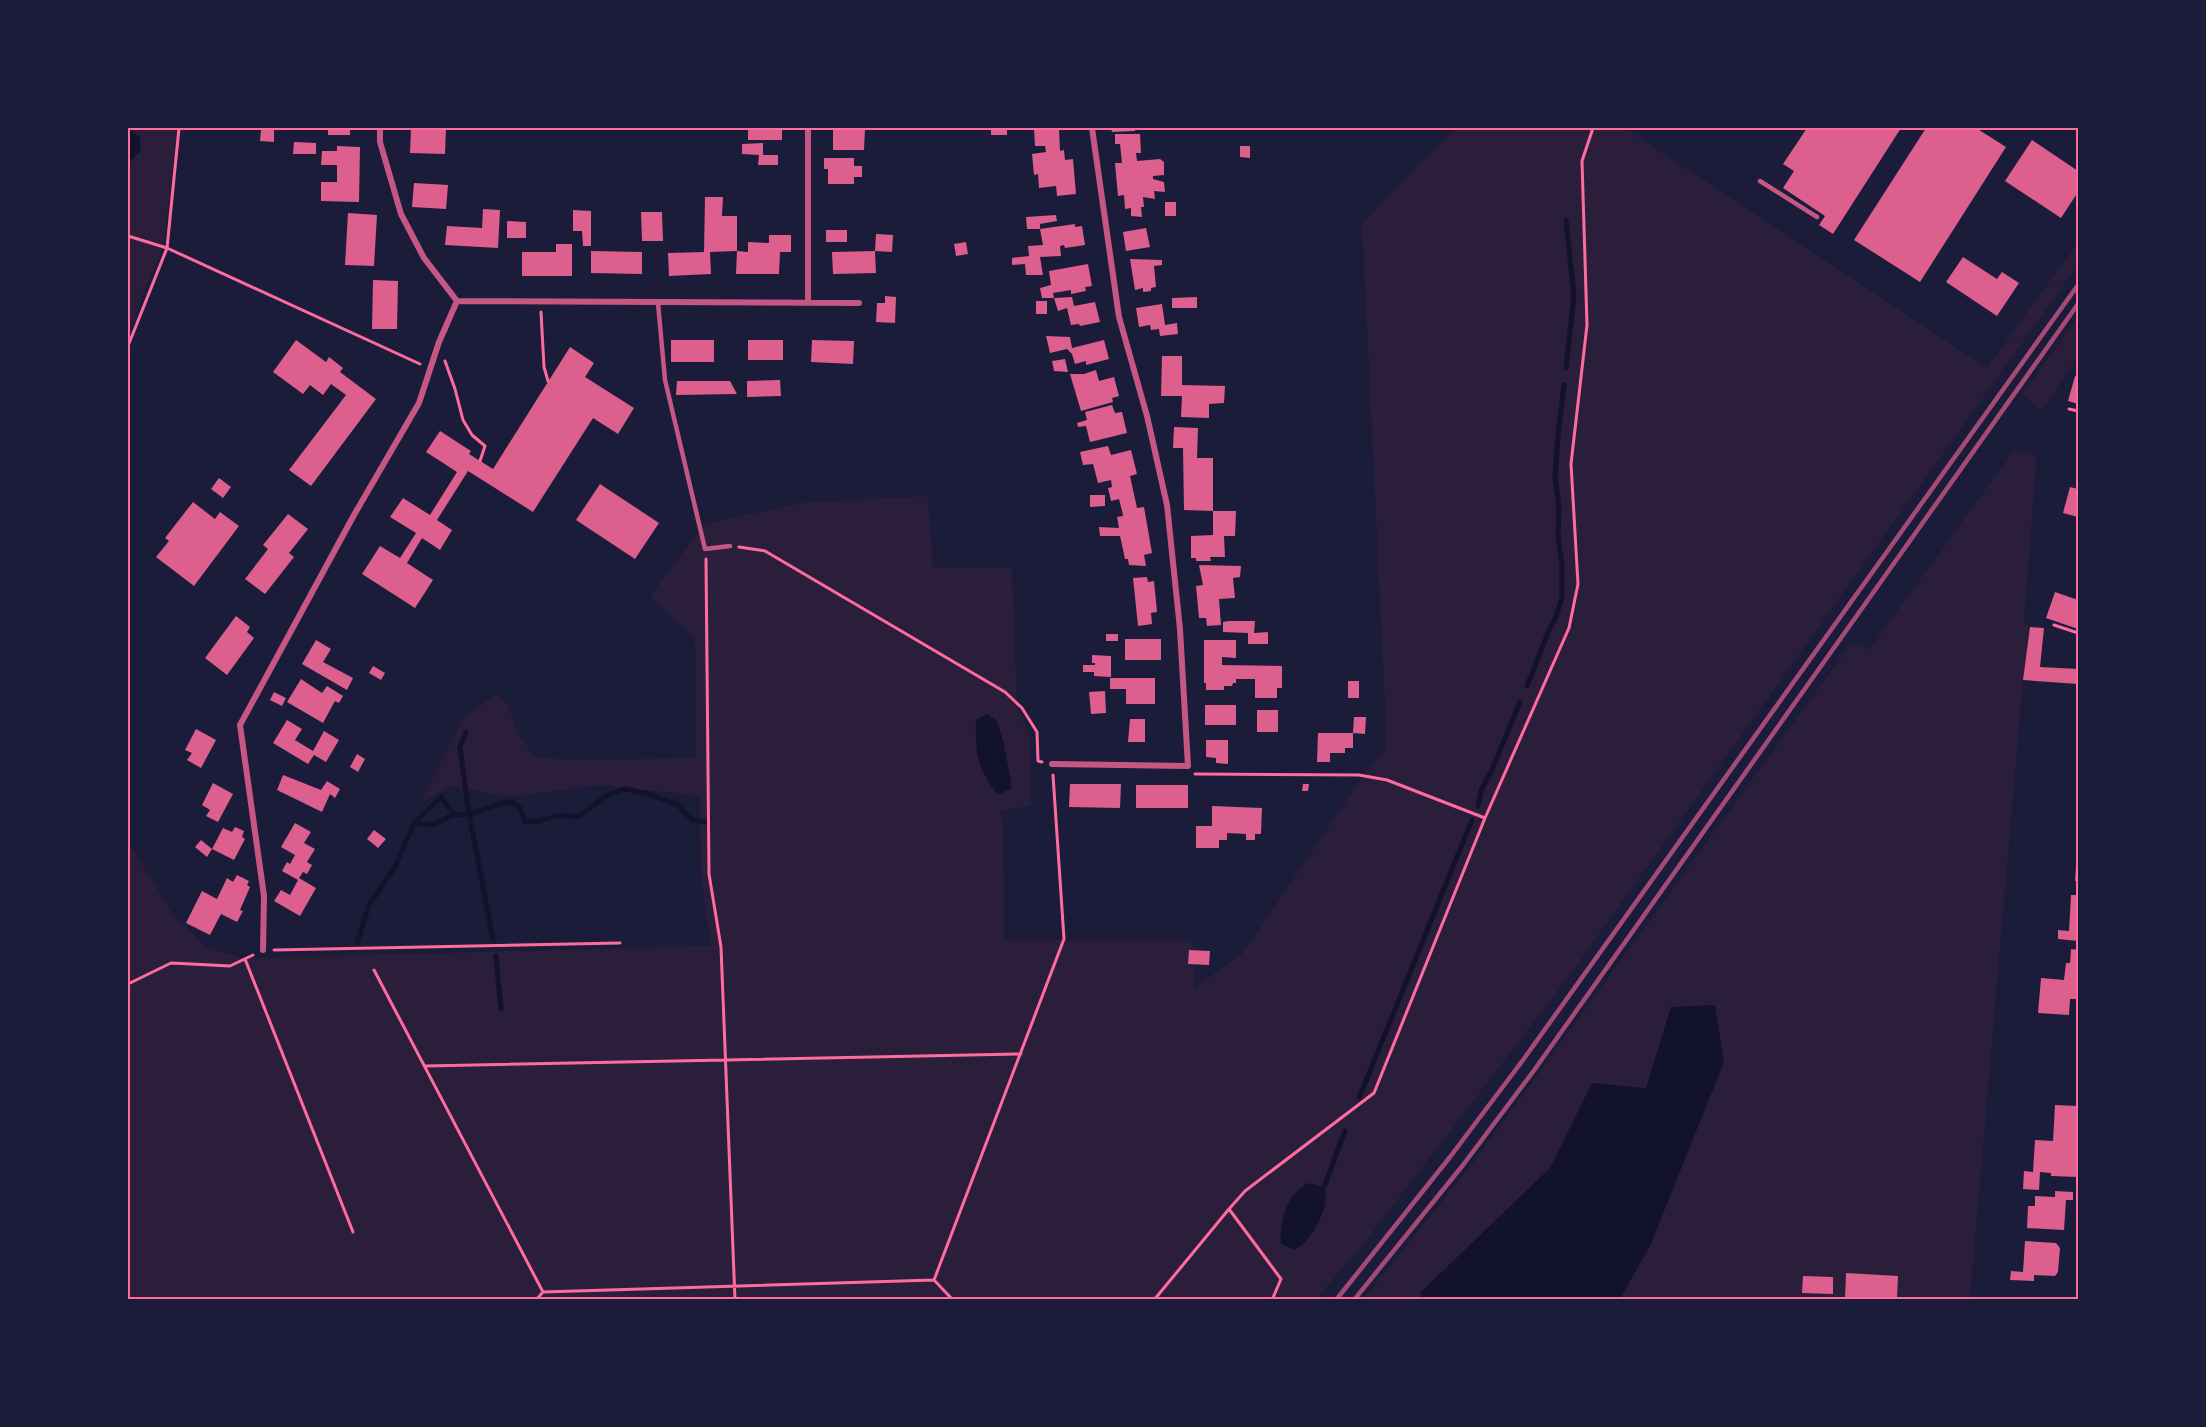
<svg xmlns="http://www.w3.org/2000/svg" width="2206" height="1427" font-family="'Exo 2',sans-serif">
<rect width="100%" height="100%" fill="#1b1b3a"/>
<path fill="#2a1e3b" d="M128,128H177L164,245L143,294L128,338Z
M1457,128H1625L1987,368L2078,242V265L1566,980L1362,1246L1316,1299H128V841L176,919L207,947L242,958L711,946L701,877L700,796L599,785L510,797L450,786L420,803L464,717L497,694L508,705L517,733L536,758L587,760L696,758L695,639L650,596L705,524L801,503L928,496L933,568L1012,567L1017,706L1031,741V806L1000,811L1003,824L1004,940H1193L1194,988L1243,953L1366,772L1387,749L1362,224L1417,166Z
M2078,316V356L2042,411L2022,395Z
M2014,450L2037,455L2024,622L2030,627L2023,680L1970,1299L1362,1300L1474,1162L1851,644L1870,649Z"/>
<path fill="#12122b" d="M128,129L140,137L141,151L128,163Z
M987,714L997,721L1004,744L1012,788L998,795C977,769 975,752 976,720Z
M1715,1005L1724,1062L1650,1246L1620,1299H1422L1420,1293L1550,1168L1592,1083L1646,1088L1671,1007Z
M1309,1183L1324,1187C1332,1205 1311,1243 1294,1250L1281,1244C1279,1222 1287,1192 1309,1183Z"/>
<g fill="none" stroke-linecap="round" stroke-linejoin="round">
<path stroke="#12122b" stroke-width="5" d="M1566,220L1574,296L1566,368
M1527,686L1550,628L1556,617L1562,597V565L1558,537L1559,508L1555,477L1558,435L1564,385
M466,732L460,747L469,814L493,939
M1478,806L1482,788L1491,772L1520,702
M414,823L433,825L451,816L469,814L503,803L512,802L520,808L525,822L540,821L558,815L578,817L607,795L624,789L646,793L678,805L692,820L707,822
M357,943L369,905L395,867L414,823L441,797L451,811L457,815
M496,956L501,1009
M1359,1098L1472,820
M1324,1187L1345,1131"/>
</g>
<path fill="#dd5f8e" d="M328,128H350V135H328Z
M411,128H446L445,154L410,153Z
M748,128H782V140H748Z
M833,128H865L864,150H833Z
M991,128H1007V135H991Z
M1042,128H1059L1060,151L1064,150L1065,160L1073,159L1076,194L1057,196L1056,186L1039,188L1038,174L1034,175L1032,154L1046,152L1045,146H1035L1034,129Z
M1111,128H1135V131L1112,132Z
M1807,128H1901L1833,234L1819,225L1825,216L1783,188L1794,171L1783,164Z
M1926,128H1976L2006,147L1920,282L1854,240Z
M261,130H274V142L260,141Z
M1115,134H1140L1141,153H1136L1137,161L1160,159L1164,162V175L1153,176V179L1164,182L1165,192L1154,191L1155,199L1143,197L1144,207H1141L1142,217L1131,216V208L1125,209L1124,195L1118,196L1115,163H1122L1120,144H1115Z
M2032,140L2078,171V192L2061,218L2005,181Z
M294,142L316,143V154H293Z
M763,143V155H778V165H758L759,155L742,154V144Z
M337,146L360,147L359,202L321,201V182H337V165H321L322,151H337Z
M1240,146H1250V158L1240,157Z
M824,158H854V166H862V177H854V184H828V169H824Z
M414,183L448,185L446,209L412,207Z
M705,197H723L722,216H737V251L748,252V242L769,243V235H791V252H780L779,274H736L737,251L710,252L711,274L669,276L668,253L704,252Z
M1165,202H1176V216H1165Z
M483,209L500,210L498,248L445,245L447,226L482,228Z
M573,210L591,211V246H583L582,231H573Z
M641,212H662L663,241H642Z
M348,213L377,215L374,266L345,265Z
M1056,215L1057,221L1040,224V229L1075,224V227L1082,226L1085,245L1065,248L1064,245L1060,246L1061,256L1040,257L1043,275H1026L1025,264L1012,265V258L1029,256L1028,246L1043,245L1040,229H1027L1026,217Z
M507,221L526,222V238H507Z
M1146,228L1150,247L1126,251L1123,232Z
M826,230H847V242H826Z
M876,234L893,235L892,252L875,251Z
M966,242L968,254L956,256L954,244Z
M556,244H572V276H522V252H556Z
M591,251L642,252V274L591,273Z
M875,251L876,273L833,274L832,252Z
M1963,257L1997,279L2002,272L2019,283L1997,316L1946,282Z
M1130,259L1162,260V265L1154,266L1156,287L1151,288V291L1143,292V288L1135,290Z
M1088,264L1092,286L1085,287L1086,291L1071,294V290L1053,293L1054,298H1042L1040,288L1051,285L1049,271Z
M373,280L398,281L397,329H372Z
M885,296L896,297L895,323L876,322L877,303H885Z
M1072,297L1074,306L1095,302L1100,322L1080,326L1079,324L1071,325L1067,308L1058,311L1054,298Z
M1197,297V308H1172V298Z
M1036,301H1047V314H1036Z
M1162,304L1165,325L1177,323L1178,334L1160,336L1159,329L1151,330L1150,325L1139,327L1136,308Z
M1046,336L1070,337L1072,348L1104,340L1109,359L1086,365V361L1075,364L1072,354L1067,349L1050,353Z
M296,340L326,362L329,357L343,368L340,372L376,399L311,486L289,470L346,395L331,384L323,395L310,385L303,394L273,372Z
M671,340H714V362H671Z
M748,340H783V360H748Z
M812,340L854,341L853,364L811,362Z
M570,347L594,363L585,377L634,408L618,434L593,418L533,512L468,471L437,520L452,530L440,550L422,538L407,563L433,580L415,608L362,574L380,546L400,558L416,533L390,517L403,498L430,515L457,472L426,452L440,431L471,451L469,454L493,469Z
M1162,356H1182V385L1225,386L1224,403L1209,404V418L1181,417L1182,396H1161Z
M1065,359L1068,372L1054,371L1052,361Z
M1096,370L1099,381L1114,377L1119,396L1112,398L1113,402L1081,411L1070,374H1084Z
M2075,376L2078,377V404L2068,401Z
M780,380L781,396L747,397V381Z
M677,381H730L737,394L676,395Z
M1112,405L1115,413L1122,412L1127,433L1090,442L1086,426L1078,427L1077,423L1087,420L1085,412Z
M1174,427L1198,428L1197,458H1213V511H1236L1235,536H1224L1225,557H1210L1211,561H1196V558H1191V536L1213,535V511L1184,510L1183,448H1173Z
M1108,446L1111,455L1131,450L1137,474L1130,476L1137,508L1144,507L1152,553L1144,555L1146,566L1129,565L1128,559H1125L1120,536H1100L1099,527L1119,528L1117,517L1123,516L1122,511L1119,499L1111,501L1108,488L1112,487L1111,480L1098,483L1093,464L1083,465L1080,452Z
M219,478L231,487L223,498L211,489Z
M600,484L659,523L635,559L576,520Z
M2070,487L2078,489V517L2063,513Z
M1090,495H1105V506L1090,507Z
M193,502L215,519L220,512L239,526L194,586L156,557L169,541L165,538Z
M288,514L308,529L289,553L294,557L265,594L245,579L268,549L263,545Z
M1199,565L1241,566L1240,577L1233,578L1235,598L1219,599L1221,625L1207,626L1206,618H1199L1196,586L1203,585Z
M1147,577L1148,582L1154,581L1157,612L1151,613L1152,624L1138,626L1133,578Z
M2055,592L2078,600V629L2046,618Z
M236,616L250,627L247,632L254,638L227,675L205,658Z
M1229,621H1255L1254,633L1268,632V644H1248V633L1223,632V622Z
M2030,627L2044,628L2040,667L2078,669V684L2023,680Z
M1106,634H1118V641H1106Z
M1125,639H1161V660H1125Z
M316,640L331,649L323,662L353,678L347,690L302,664Z
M1204,640H1236V658L1222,657V665L1282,666V688H1277V698H1255V679H1236V683H1233L1232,686H1224V690H1206V683H1204Z
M1092,655L1111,656V677L1094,676V672H1083V665H1095V663H1092Z
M373,666L385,673L381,680L369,673Z
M1110,678H1155V704H1126V689H1110Z
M301,679L322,693L327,686L343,696L339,703L335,701L323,723L287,702Z
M1348,681H1359V698H1348Z
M1105,691L1106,713L1091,714L1089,692Z
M274,692L286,698L282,706L270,700Z
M1205,705H1236V725H1205Z
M1257,710H1278V732H1257Z
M1354,717H1366L1365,734L1353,733Z
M1130,719H1145V742H1128Z
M287,720L302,729L295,740L313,751L324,731L339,740L326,762L314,755L308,764L273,743Z
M196,729L216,740L201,768L187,760L192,753L185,750Z
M1318,733H1353V748H1345V753H1330V762H1317Z
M1206,740H1228V764L1216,763V758L1206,757Z
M357,754L365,759L358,772L350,767Z
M283,775L321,790L327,781L340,789L335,798L330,794L322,812L277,790Z
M213,783L233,794L218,822L206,816L210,810L202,805Z
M1070,784H1121L1120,808L1069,807Z
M1303,784H1309L1308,791H1302Z
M1136,785H1188V808H1136Z
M1212,806L1262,808L1261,834H1255V840H1246V834L1227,833V840H1219V848H1196V826H1212Z
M295,823L311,832L304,843L315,849L307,862L312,865L307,874L303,872L299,878L316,888L300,916L274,901L281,890L290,895L298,880L282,871L287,862L290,864L295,855L281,847Z
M235,827L244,831L242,837L245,839L234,860L212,849L223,828L232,832Z
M374,830L386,839L378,848L367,839Z
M201,840L212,849L207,857L195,847Z
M2076,866H2078V881H2075Z
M237,875L249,881L247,885L250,887L240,910L243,911L237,922L221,914L210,935L186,923L202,891L217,899L227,878L233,882Z
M2071,895H2078V941L2058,939V930L2069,931Z
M2071,949L2078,950V999H2070L2069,1015L2038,1013L2041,978L2064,980L2066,963H2070Z
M1189,950L1210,951L1209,965L1188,964Z
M2055,1105L2078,1106V1177L2051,1176V1173L2040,1172L2039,1190L2023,1189L2024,1171L2033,1172L2035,1140L2053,1141Z
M2055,1191L2073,1192V1200H2066L2064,1230L2027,1228L2028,1206H2035V1196L2055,1197Z
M2025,1241L2056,1243L2060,1248L2058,1272L2055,1276L2034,1275V1281L2010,1280L2011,1271L2023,1272Z
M1846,1273L1898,1276L1897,1299H1845Z
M1803,1276L1833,1277V1294L1802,1293Z"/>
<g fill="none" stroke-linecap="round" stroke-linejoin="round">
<path stroke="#ff6b9d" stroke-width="3" d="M128,236L167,248L420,364
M541,312L544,367L548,381
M128,346L167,248L179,128
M445,361L455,389L463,420L472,435L485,446L480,461
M2069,409L2078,411
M739,547L765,551L1005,692L1022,708L1037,732L1038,761L1042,762
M706,559L709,874L721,947L735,1300
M2054,625L2078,633
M1195,774L1359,775L1387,780L1485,818
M274,950L620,943
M245,959L353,1232
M374,970L543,1292
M128,984L171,963L230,966L253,955
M426,1066L1021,1054
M934,1280L1064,939L1053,775
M536,1300L543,1292L934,1280L953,1300
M1154,1300L1229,1209
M1272,1300L1281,1279L1229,1209L1245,1191L1374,1093L1485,818L1569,628L1578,584L1571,464L1587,325L1582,161L1593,128"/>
<path stroke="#c65784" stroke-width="4.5" d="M1760,181L1817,217
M658,303L665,380L705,549L730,546"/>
<path stroke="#c65784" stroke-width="6" d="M808,128V301
M457,301L859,303
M1052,764L1188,766L1180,629L1167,505L1147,416L1119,317L1092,128
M263,950L264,896L240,725L354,515L419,403L439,342L457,301L424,258L401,214L380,142V128"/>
<path stroke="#a44b75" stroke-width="4.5" d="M1336,1300L1450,1157L1523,1060L2078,285
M1354,1300L1463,1165L1535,1069L2078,304"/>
</g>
<rect width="2206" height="1427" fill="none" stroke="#1b1b3a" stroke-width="258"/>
<rect x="129" y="129" width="1948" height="1169" fill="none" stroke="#ff6b9d" stroke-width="2"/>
</svg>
